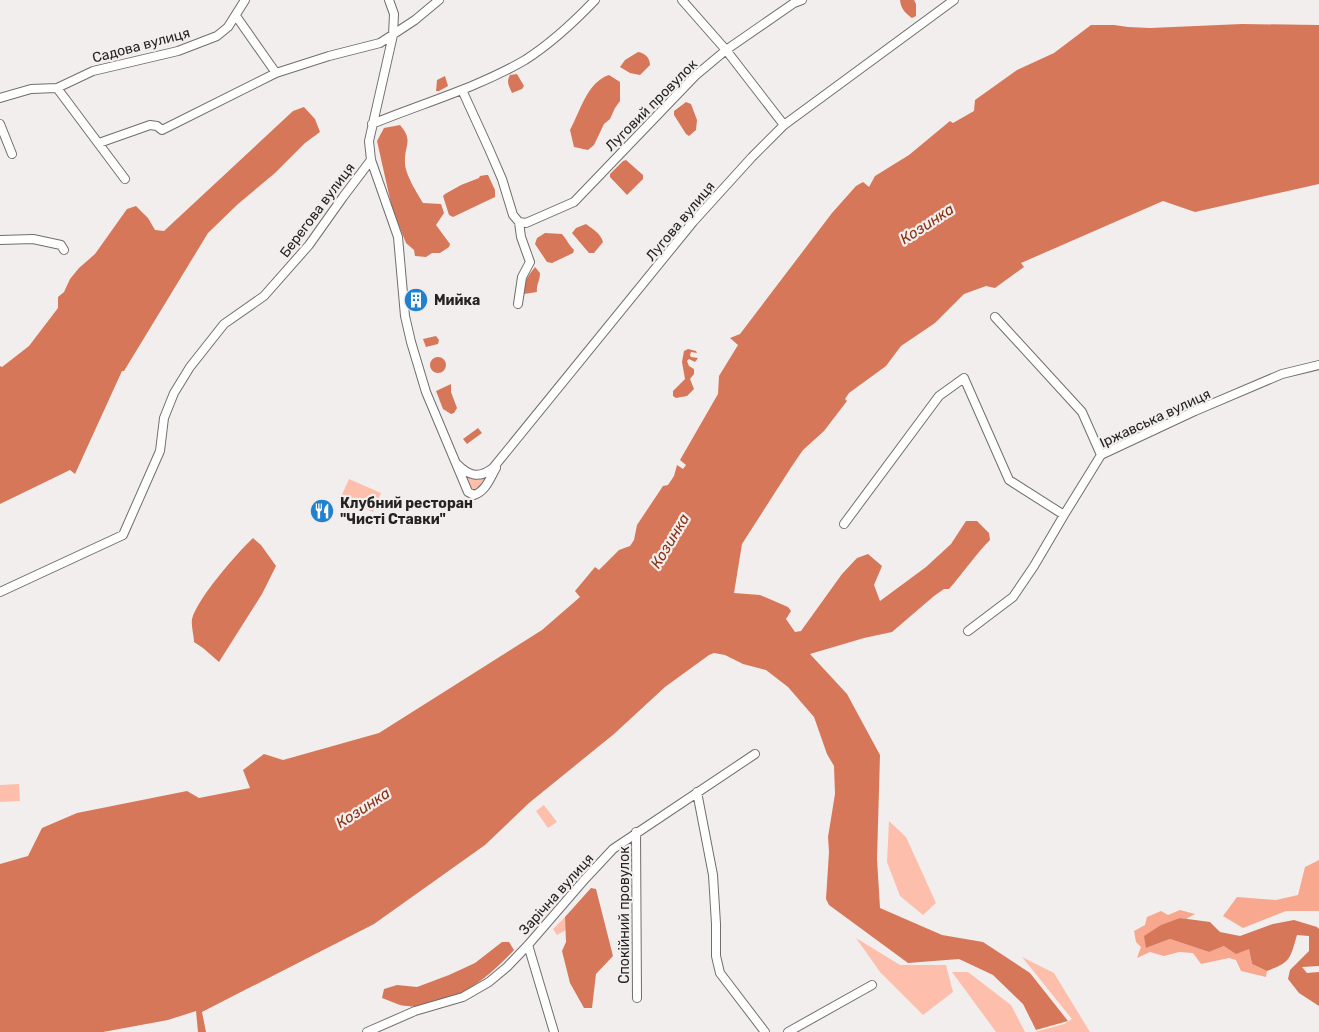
<svg xmlns="http://www.w3.org/2000/svg" width="1319" height="1032" font-family="Rubik,sans-serif">
<rect width="100%" height="100%" fill="#f2eeed"/>
<path fill="#fdbfab" d="M462,473C471,480 478,481 488,477L479,487L471,490Z
M349,479L381,493L373,512L341,497Z
M19,784L20,801L0,802V785Z
M544,805L557,822L548,828L536,811Z
M889,821L906,837L936,903L923,915L900,896L887,862Z
M565,917L566,930L557,935L553,929Z
M856,938L900,965H946L953,992L923,1015L880,972Z
M1022,957L1054,973L1090,1032H1035L1064,1024L1072,1019Z
M952,972H968L1011,1005L1025,1032H996Z"/>
<path fill="#f8a88e" d="M1319,860V911H1286L1243,928L1223,916L1237,897L1276,900L1298,895L1305,867Z
M1180,910L1195,914L1186,919L1180,918L1146,948L1170,939L1209,952L1224,946L1249,949L1252,964L1267,971L1266,977L1241,971L1236,960L1229,958L1201,964L1193,953L1179,952L1164,956L1150,952L1137,958L1141,947L1136,942L1134,931L1145,925L1147,917L1161,911L1168,915Z"/>
<path fill="#d67759" d="M900,0H914L916,4V16L912,18C905,13 901,9 900,0Z
M1242,24L1319,25V184L1195,212L1163,201L1021,263L1024,267L995,288L986,286L964,294L935,323L901,346L886,366L849,393L845,399L847,401L824,431L803,450L792,466L742,544L734,593L760,595L788,607L791,611L786,619L795,632L801,631L842,574L857,558L868,554L882,566L874,585L880,601L926,567L951,544L966,521H977L989,533L990,540C975,555 963,573 949,589H944L934,596L892,632L864,638L810,654L847,694L880,755L877,859L880,908L942,935L983,942L1030,973L1068,1021L1036,1030L1023,1004L993,975L959,959L908,963L829,905L826,899L829,852L828,837L835,794L834,766L827,754L814,717L788,687L766,670L743,664L725,655L714,653L709,655L665,687L614,734L529,803L485,845L374,924L202,1012L206,1032H198L196,1011L168,1020L103,1032H0V864L28,856L42,828L77,813L187,791L199,798L250,788L243,770L264,754L283,760L379,733L542,630L580,597L575,591L595,567L599,570L619,550L630,546L634,540L637,525L663,486L668,485L674,476L677,465L683,469L686,465L680,460L718,394L719,376L738,345L730,338L740,334L832,213L856,186L863,182L869,187L875,176L909,155L950,121L953,123L974,111L975,100L1017,70L1054,53L1091,25H1114L1128,27L1150,28Z
M638,52C645,53 650,58 650,65L640,75L630,73L620,67L625,60Z
M517,74L524,86L522,89L512,93C509,86 506,82 510,75Z
M609,75L620,82V101L615,108L610,119L604,124L594,145L588,150L574,147L570,130C580,112 587,82 609,75Z
M445,76L448,86L439,91H436L437,80Z
M686,102L691,104L697,120L696,130L689,136L686,134L674,115V111Z
M304,107L315,119L320,132L305,143L275,173L238,204L208,233L124,371H122L75,474L70,470L0,504V366L2,367L29,346L58,308V297L64,292L70,279L79,268L95,254L127,209L136,206L148,218L155,230L164,231L293,111Z
M400,125C414,141 404,145 405,163C405,174 417,193 423,203L441,204L444,213L436,225L450,244L449,247L440,253H432L426,257L415,256L414,250L406,243L392,208L377,141L384,128Z
M626,160L643,175V179L627,195L610,177V174L623,161Z
M486,175H488L495,190V197L453,217L449,215L443,196L445,194L461,185L479,178L480,176Z
M586,224C592,229 600,232 603,242L594,253H589L572,233L576,228Z
M545,233L562,234C567,240 569,245 574,250L573,253L552,263L547,262L535,244L537,238Z
M535,267L540,273C540,281 536,285 537,292L524,294C522,283 529,275 535,267Z
M436,336L439,340L438,344L426,347L423,339Z
M688,349L696,351L697,353L691,352L690,355L691,357L698,358L695,362L689,359L687,361L689,366L694,369V374L690,379L694,389L687,396L676,398L673,396V391L685,379L682,362L684,351Z
M430 365a8 8 0 1 1 16 0a8 8 0 1 1-16 0Z
M451,384V392L457,408L454,413L451,414L443,409L436,391Z
M478,428L482,433L467,444L463,439Z
M253,538L261,545L276,566L262,594L219,662L203,648L194,642C194,636 191,626 192,619C197,599 237,553 253,538Z
M591,888L596,889L613,956L596,974L592,1008H584L570,983L562,951L566,942L565,917Z
M1180,918L1210,922L1220,932L1240,936L1273,924L1294,920L1317,927L1319,929V966L1302,967L1307,973L1319,972V1006L1299,993L1288,979L1290,970L1309,951V936L1297,935C1290,959 1291,962 1267,971L1252,964L1249,949L1236,954L1224,946L1209,952L1170,939L1146,948L1144,936L1161,925Z
M502,942H509L514,950C486,980 445,1014 400,1005C394,1003 388,1000 382,998L384,989L397,985L417,987L449,975L475,963Z"/>
<g fill="none" stroke-linecap="round" stroke-linejoin="round">
<g stroke="#716e6c" stroke-width="10">
<path id="minor" d="M389,0L394,14L393,35L369,141L371,160L398,237L405,316L411,342L426,392L468,492L474,495C486,491 490,478 496,468
M682,0L726,50L784,125
M236,16L276,73
M57,88L125,179
M462,90L489,149L502,179L513,215L519,222L526,223L574,202L695,76L726,50L794,3L802,0
M0,98L31,89L57,88L93,71L178,51L217,36L228,27L245,0
M0,124L12,154
M372,124C423,103 477,88 525,60C550,44 575,21 595,0
M99,143L150,125L157,126L162,130L276,73L329,56L380,43L415,20L439,0
M0,240L33,239L61,245L64,250
M518,304L522,277L530,262L521,237L519,222
M995,317L1082,412L1101,455
M457,464C469,476 479,479 493,468L693,222L752,157L784,125L954,0
M844,524L939,396L964,378L1009,480L1064,515L1101,455L1195,411L1282,374L1319,365
M0,592L123,535L160,451L164,418L174,393L190,367L224,324L264,296L309,245L343,197L371,160
M968,631L1013,597L1034,566L1064,515
M697,792L713,875L716,924V956L720,973L765,1032
M636,832L637,998
M528,945L554,1032
M367,1032L415,1011L463,997L489,982L507,967L528,945L585,879L613,849L755,754
M788,1032L872,985"/>
</g>
<use href="#minor" stroke="#fff" stroke-width="8"/>
</g>
<defs>
<g id="building-disc" transform="scale(1.25)"><circle r="9.5" fill="#2281cd" stroke="#f2eeed"/><path d="M-4-6H4V6H1V3H-1V6H-4ZM-2.5-4.3h1.7v1.8h-1.7ZM.8-4.3h1.7v1.8H.8ZM-2.5-1h1.7V.8h-1.7ZM.8-1h1.7V.8H.8Z" fill="#fff"/></g>
<g id="restaurant-disc" transform="scale(1.25)"><circle r="9.5" fill="#2281cd" stroke="#f2eeed"/><path d="M-5-6h1v4h1v-4h1v4h1v-4h1v5L-1.5 .5V6h-2V.5L-5-1ZM5-6V6H3V1.5H1.5Q1.5-4 5-6Z" fill="#fff"/></g>
</defs>
<g fill-rule="evenodd">
<use href="#building-disc" x="416" y="300"/>
<use href="#restaurant-disc" x="322" y="511"/>
</g>
<g text-anchor="middle" stroke-width="4.5" stroke-linejoin="round" paint-order="stroke">
<g font-size="14" fill="#252423" stroke="#f2eeed">
<text transform="translate(141 45) rotate(-15)" y="5">Садова вулиця</text>
<text transform="translate(651 105) rotate(-45)" y="5">Луговий провулок</text>
<text transform="translate(317 210) rotate(-53)" y="5">Берегова вулиця</text>
<text transform="translate(680 221) rotate(-50)" y="5">Лугова вулиця</text>
<text transform="translate(1155 418) rotate(-25)" y="5">Іржавська вулиця</text>
<text transform="translate(556 894) rotate(-48)" y="5">Зарічна вулиця</text>
<text transform="translate(624 915) rotate(-90)" y="5">Спокійний провулок</text>
</g>
<g font-size="14" font-weight="bold" fill="#252423" stroke="#f2eeed" text-anchor="start">
<text x="434" y="305">Мийка</text>
<text x="340" y="508">Клубний ресторан<tspan x="340" dy="16">"Чисті Ставки"</tspan></text>
</g>
<g font-size="15" font-style="italic" fill="#893214" stroke="#f2eeed">
<text transform="translate(927 224) rotate(-33)" y="5">Козинка</text>
<text transform="translate(670 541) rotate(-59)" y="5">Козинка</text>
<text transform="translate(363 808) rotate(-33)" y="5">Козинка</text>
</g>
</g>
</svg>
